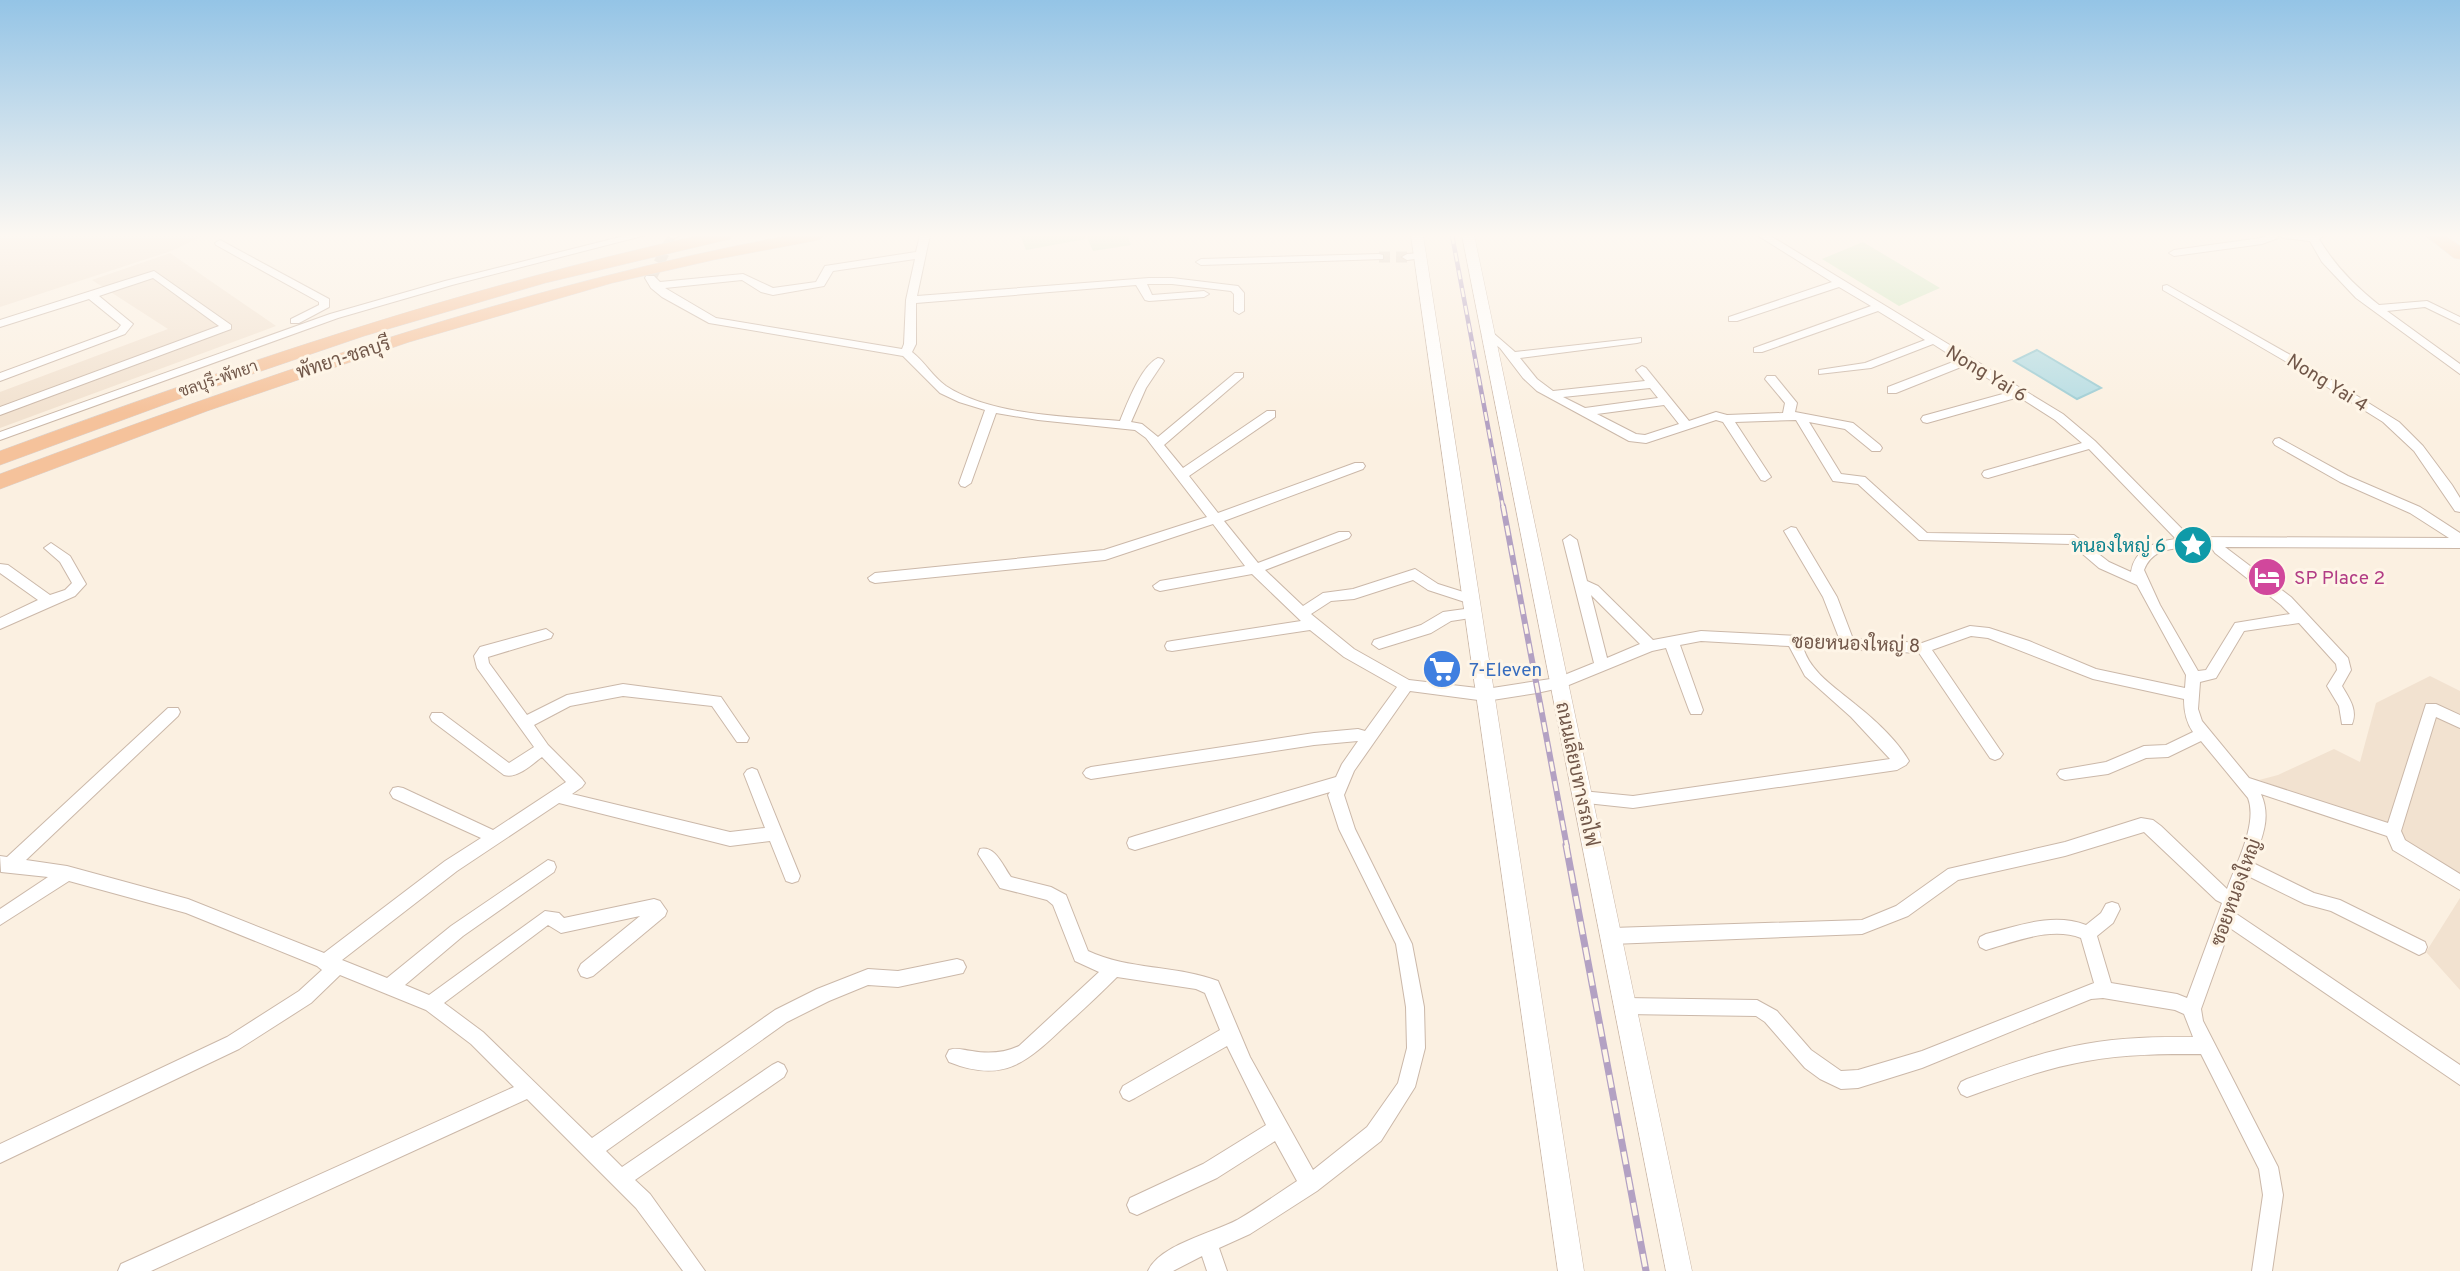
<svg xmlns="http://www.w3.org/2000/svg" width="2460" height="1271" font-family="Overpass,Sarabun,sans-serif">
<rect width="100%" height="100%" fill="#fbf0e1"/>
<path fill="#f2e2d0" d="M0,235H204L174,250L0,307Z
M170,253L276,326L0,428V392L168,329L92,280Z
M2430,676L2460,691V874L2334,807L2259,780L2278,775L2334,749L2360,762L2376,703Z
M2460,898V990L2426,952Z"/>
<path fill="#d1e7c1" d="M1020,235H1084L1086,239L1026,250Z
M1086,235H1127L1131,245L1093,251Z
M1863,242L1940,288L1899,306L1822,259Z"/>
<path fill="#b7dde3" stroke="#9ecdd4" stroke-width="2" d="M2037,350L2101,388L2077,399L2014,361Z"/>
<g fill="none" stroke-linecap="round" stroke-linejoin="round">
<path stroke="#d8cabb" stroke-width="11" stroke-dasharray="11 6" stroke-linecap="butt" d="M1379,257H1407
M651,278L673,236"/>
<g stroke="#cbb8a9" stroke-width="2">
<path id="minor" d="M628,235H646L452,285L338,318L0,440V432L330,314L445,281Z
M667,235H678V236L673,239Z
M920,235H930L917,296L1149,278H1172L1238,286L1244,293V311L1239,314L1234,311V294L1231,291L1172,284H1147L1152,295L1204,291L1209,294L1204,297L1149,301L1145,300L1136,285L916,303V344L912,352C925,362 933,377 946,386C992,416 1066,416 1120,421C1127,404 1141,366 1158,358L1162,359L1164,361L1146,388L1131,422L1142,424L1158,437L1235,373H1243V377L1164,445L1183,468L1267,411H1275V417L1189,476L1218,513L1355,463H1363L1365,466L1363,469L1224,521L1258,563L1339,532H1349L1351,535L1349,538L1265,570L1303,606L1323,593L1353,589L1415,569L1438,584L1476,596L1478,599L1476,602L1471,604L1428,590L1413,580L1354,599L1331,601L1311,614L1354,649L1409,680L1486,689L1557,678L1594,663L1563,540L1570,535L1577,540L1587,581L1598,586L1653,640L1701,631L1839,638L1823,597L1784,531L1791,527L1796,528L1837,597L1853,639L1922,643L1970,626L1989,628L2029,641L2096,669L2185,688L2186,675L2137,585L2099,568L2071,544L1919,540L1858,484L1833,481L1796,420L1735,422L1771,477L1765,481L1761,480L1723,422L1716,420L1646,443L1629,441L1537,391L1523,378L1500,348L1482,334L1484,332H1492L1515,352L1641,338V342L1637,343L1520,358L1537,379L1553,391L1645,381L1636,370L1642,366L1646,368L1689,421L1716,412L1727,415L1783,413L1785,403L1765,379L1767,376H1775L1797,403L1795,412L1853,423L1880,445L1882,448L1880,451H1872L1845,429L1809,422L1841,474L1865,477L1927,533L2074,535L2109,562L2131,572C2135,548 2155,542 2176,539L2089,449L1988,478L1984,477L1982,474L1984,471L2082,443L2055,420L2019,397L1927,423L1923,422L1921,419L1923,416L2010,392L1966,365L1896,393H1888V387L1958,360L1933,344L1871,368L1819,374V370L1865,363L1925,340L1878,311L1762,352H1754V348L1871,306L1839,287L1737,321H1729V317L1832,282L1757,235H1769L2063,414L2095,441L2190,537L2449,538L2410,513L2340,482L2275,445L2273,442L2275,439L2279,438L2348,476L2420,507L2460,533V548L2225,547L2291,597L2348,658L2351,670L2342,686C2349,698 2358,710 2352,724H2342L2339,706L2327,686L2337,670L2336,664L2299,623L2244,631L2216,678L2200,682L2198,709L2202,721L2249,778L2388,823L2426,704H2436L2460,715V728L2436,717L2401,831L2405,840L2460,874V890L2393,850L2387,836L2261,794C2272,819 2261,839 2253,863L2314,893L2340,900L2425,942L2427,947L2425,952L2419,955L2331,911L2305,904L2248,876L2235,913L2460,1065V1085L2230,928L2201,1009L2203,1021L2278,1167L2283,1195L2272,1271H2252L2263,1195L2259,1169L2201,1054C2163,1054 2125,1054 2087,1061C2046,1068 2006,1083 1967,1097L1961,1094L1958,1088L1961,1082L1967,1079C2006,1065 2045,1051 2085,1044C2121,1037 2157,1037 2193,1037L2184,1014L2175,1010L2103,998L2091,999L1922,1068L1858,1088L1841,1089L1820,1079L1805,1068L1765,1022L1756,1016L1625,1014L1619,1012L1616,1006L1619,1000L1625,998L1757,1000L1777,1011L1811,1050L1841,1071L1858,1070L1922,1051L2094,983L2081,938C2051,926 2015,942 1986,950L1980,947L1978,942L1980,937L1986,934C2018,926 2053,912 2086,925L2101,913L2106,904L2112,902L2118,904L2120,909L2113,923L2097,936L2111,983L2177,994L2187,998L2222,903L2216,900L2144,832L2065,856L1958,880L1908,916L1862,934L1612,944L1606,941L1604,936L1606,931L1612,928L1862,920L1896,906L1948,869L2065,842L2141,818L2153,820L2161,826L2227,889C2236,864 2258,824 2248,798L2201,741L2168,757L2146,758L2108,774L2065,780L2060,778L2057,774L2060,770L2106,762L2144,746L2166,745L2193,732C2186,722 2184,711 2184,699L2093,679L1988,638L1971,636L1932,650L2000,750L2003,754L2000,758L1995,760L1990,758L1919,653L1803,647C1810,672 1836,688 1855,704C1874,719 1897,740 1909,761L1906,765L1897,770L1633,808L1577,802L1574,797L1577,792L1582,791L1633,796L1890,759L1851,717L1805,676L1789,646L1701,641L1680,645L1703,710L1701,714H1691L1689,710L1666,648L1652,651L1564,687L1537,693L1486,701L1410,691L1354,771L1344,795L1355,829L1412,944L1424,1007L1425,1048L1415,1087L1381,1141L1317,1191L1250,1234L1219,1248L1227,1271H1207L1202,1256L1173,1271H1148C1159,1245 1213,1233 1237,1220C1258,1208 1277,1194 1297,1181L1275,1141L1217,1178L1137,1215L1130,1212L1127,1205L1130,1198L1203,1164L1266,1125L1227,1046L1135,1098L1129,1101L1123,1098L1120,1092L1123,1086L1220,1030L1205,993L1196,989L1117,977C1100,994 1083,1010 1065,1026C1027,1062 1004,1084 949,1062L946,1056L949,1050C957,1047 963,1050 972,1051C988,1054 1004,1053 1019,1046L1099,972L1075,961L1053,905L1047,900L1000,888L978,854L980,849C995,845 1003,866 1011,877L1051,887L1066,895L1088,951C1128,970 1176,965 1218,981L1250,1057L1313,1170L1367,1127L1398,1083L1407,1048L1406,1007L1396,944L1339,829L1328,795L1330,792L1135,850L1129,848L1127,843L1129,838L1135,836L1336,777L1342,764L1358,741L1314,745L1091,779L1086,777L1083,773L1086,769L1091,767L1314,733L1358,729L1365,731L1397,687L1344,657L1310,630L1172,651L1167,650L1165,646L1167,642L1172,641L1301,621L1252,574L1160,591L1155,589L1153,586L1160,581L1245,566L1213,524L1105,560L875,583L870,581L868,578L875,573L1104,550L1207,517L1146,438L1135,430L1038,420L996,413L971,483L965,487L961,486L959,483L985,410L959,402L940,393L903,356L709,323L662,297L651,288L645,278L646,276H654L660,282L743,274L773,288L816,282L825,266L916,252ZM915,259L906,300L904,344L902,349L716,318L665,288L742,280L761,292L773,295L824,286L833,271ZM1650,388L1658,398L1585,408L1563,397ZM1664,405L1679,424L1645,435L1636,434L1597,414ZM2187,547H2211L2215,553L2281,605L2290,614L2235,623L2206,670L2198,671L2160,605L2144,570C2152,550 2168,549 2187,547ZM1591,595L1640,644L1607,658Z
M2267,235H2277L2278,238L2262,244L2174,256L2169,253L2174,250L2261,238Z
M2278,235H2325L2319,239C2335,266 2355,286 2379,305L2427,301L2460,317V324L2425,307L2387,311L2460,364V374L2356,298L2322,262L2310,241L2283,238Z
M220,240L329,299V307L299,323H291V319L319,305V302L216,245L215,243Z
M1420,253L1425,256L1424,258L1407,260L1402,257L1407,254Z
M1379,254L1383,255V259L1201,265L1196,262L1201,259Z
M154,271L231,325V329L0,415V407L219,326L153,278L99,296L133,324L125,334L0,381V373L117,330L121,325L89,299L0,327V320Z
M2167,285L2301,361L2399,422L2423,446L2452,485L2460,498V512L2455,511L2414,451L2383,422L2292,365L2163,290V286Z
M51,543L70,556L86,584L75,596L0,629V618L38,600L0,573V564L8,565L50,595L65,590L72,583L60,562L44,548Z
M1472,608L1479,613L1477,617L1451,621L1431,633L1379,649L1372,644L1374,640L1421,625L1443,612Z
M546,629L553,634L551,638L488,657L489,663L527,715L567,695L623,684L721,697L749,738L747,742H737L712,706L623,696L570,706L534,725L548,745L582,779L585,783L582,787L572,794L730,832L765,828L744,774L747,770L752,768L757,770L800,876L798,881L792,883L786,881L770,841L730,846L559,803L457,871L342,960L387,978L451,926L548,860L554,862L556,867L554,872L463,936L405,985L429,995L545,911L559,913L564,918L654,899L660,901L667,911L665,916L593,976L587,978L581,976L578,970L581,964L640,916L561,933L548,925L444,1003L483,1032L592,1138L775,1010L817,989L868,969L898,971L957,959L963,961L966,967L963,973L898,987L868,985L829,1001L787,1022L606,1151L622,1167L772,1065L778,1062L784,1065L787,1071L784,1077L635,1180L650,1194L705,1271H683L636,1208L527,1099L151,1271H118L121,1264L514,1087L471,1044L426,1010L340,975L311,1003L239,1049L0,1163V1144L227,1037L299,991L322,970L317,966L186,913L69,881L0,925V909L48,877L1,872L0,856L7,857L168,708H178L180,712L178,716L26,860L67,866L188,899L324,953L445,861L481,838L393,798L390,793L393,788L398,787L403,788L493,830L566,782L542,757C531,765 517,779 504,775L432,721L430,717L432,713H442L509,763L534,747L477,668L474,656L480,647Z"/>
</g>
<g stroke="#cbb8a9" stroke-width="1">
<path id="tertiary" d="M1411,235H1423L1584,1271H1558Z
M1462,235H1474L1692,1271H1666Z"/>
</g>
<g stroke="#dad3d0" stroke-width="1">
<path id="trunk" d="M701,235H732L730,239L545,283L364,336L185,397L0,465V451C230,366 461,288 701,235Z
M791,235H826L818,240L713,260L612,283L409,342L207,411L0,489V474C259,377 518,286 791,235Z
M2425,235H2444L2460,246V259L2454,258Z"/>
</g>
<use href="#minor" fill="#fff" fill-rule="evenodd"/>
<use href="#tertiary" fill="#fff" fill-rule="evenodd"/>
<use href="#trunk" fill="#f5c29b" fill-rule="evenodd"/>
<g stroke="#b3a1c3" stroke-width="4.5">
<path id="rail-far2" d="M1452,235L1503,507"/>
</g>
<g stroke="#b3a1c3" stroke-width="6">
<path id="rail-far1" d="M1503,506L1567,847"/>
</g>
<g stroke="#b3a1c3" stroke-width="7">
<path id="rail" d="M1566,845L1646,1271"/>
</g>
<use href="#rail-far2" stroke="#fef5e7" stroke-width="2.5" stroke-dasharray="9" stroke-linecap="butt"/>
<use href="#rail-far1" stroke="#fef5e7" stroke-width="3.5" stroke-dasharray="10" stroke-linecap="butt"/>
<use href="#rail" stroke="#fef5e7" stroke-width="4.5" stroke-dasharray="13" stroke-linecap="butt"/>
</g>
<linearGradient id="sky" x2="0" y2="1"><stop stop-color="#94c4e6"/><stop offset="0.57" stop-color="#fdf8f2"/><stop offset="1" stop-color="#fdf8f2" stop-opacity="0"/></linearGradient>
<rect width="2460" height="413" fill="url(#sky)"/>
<defs>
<g id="sight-disc" transform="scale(2.0125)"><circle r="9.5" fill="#0f9aa8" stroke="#fef5e7"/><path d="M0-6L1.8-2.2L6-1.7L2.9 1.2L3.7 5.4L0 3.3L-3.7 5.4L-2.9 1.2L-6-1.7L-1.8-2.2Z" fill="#fff"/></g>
<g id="hotel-disc" transform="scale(2.0125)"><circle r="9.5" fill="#d1479c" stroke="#fef5e7"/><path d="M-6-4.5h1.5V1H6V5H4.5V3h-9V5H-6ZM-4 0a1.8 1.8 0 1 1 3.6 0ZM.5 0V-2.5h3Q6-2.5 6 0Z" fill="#fff"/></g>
<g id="supermarket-disc" transform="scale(2.0125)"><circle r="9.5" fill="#3f7fe0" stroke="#fef5e7"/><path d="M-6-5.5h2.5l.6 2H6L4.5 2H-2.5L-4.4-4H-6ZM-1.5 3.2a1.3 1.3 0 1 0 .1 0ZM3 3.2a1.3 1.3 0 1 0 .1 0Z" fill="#fff"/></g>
</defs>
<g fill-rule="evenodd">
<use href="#sight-disc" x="2193" y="545"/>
<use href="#hotel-disc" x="2267" y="577"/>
<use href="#supermarket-disc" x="1442" y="669"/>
</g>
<g text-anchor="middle" stroke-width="6" stroke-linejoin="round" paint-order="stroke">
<g font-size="16" fill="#715749" stroke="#fef5e7">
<text transform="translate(218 378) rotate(-19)" y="6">ชลบุรี-พัทยา</text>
</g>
<g font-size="19" fill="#715749" stroke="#fef5e7">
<text transform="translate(343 357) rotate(-18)" y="7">พัทยา-ชลบุรี</text>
<text transform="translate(1987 373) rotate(31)" y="7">Nong Yai 6</text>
<text transform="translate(2328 382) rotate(32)" y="7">Nong Yai 4</text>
<text transform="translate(1856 643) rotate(2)" y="7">ซอยหนองใหญ่ 8</text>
<text transform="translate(1578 774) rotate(78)" y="7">ถนนเลียบทางรถไฟ</text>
<text transform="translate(2235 892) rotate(-70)" y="7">ซอยหนองใหญ่</text>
</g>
<g font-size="19" fill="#0d838f" stroke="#fef5e7" text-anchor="end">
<text x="2166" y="552">หนองใหญ่ 6</text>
</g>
<g font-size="19" fill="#b23c85" stroke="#fef5e7" text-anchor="start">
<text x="2294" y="584">SP Place 2</text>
</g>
<g font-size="19" fill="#366cbe" stroke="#fef5e7" text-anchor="start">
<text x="1469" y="676">7-Eleven</text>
</g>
</g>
</svg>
